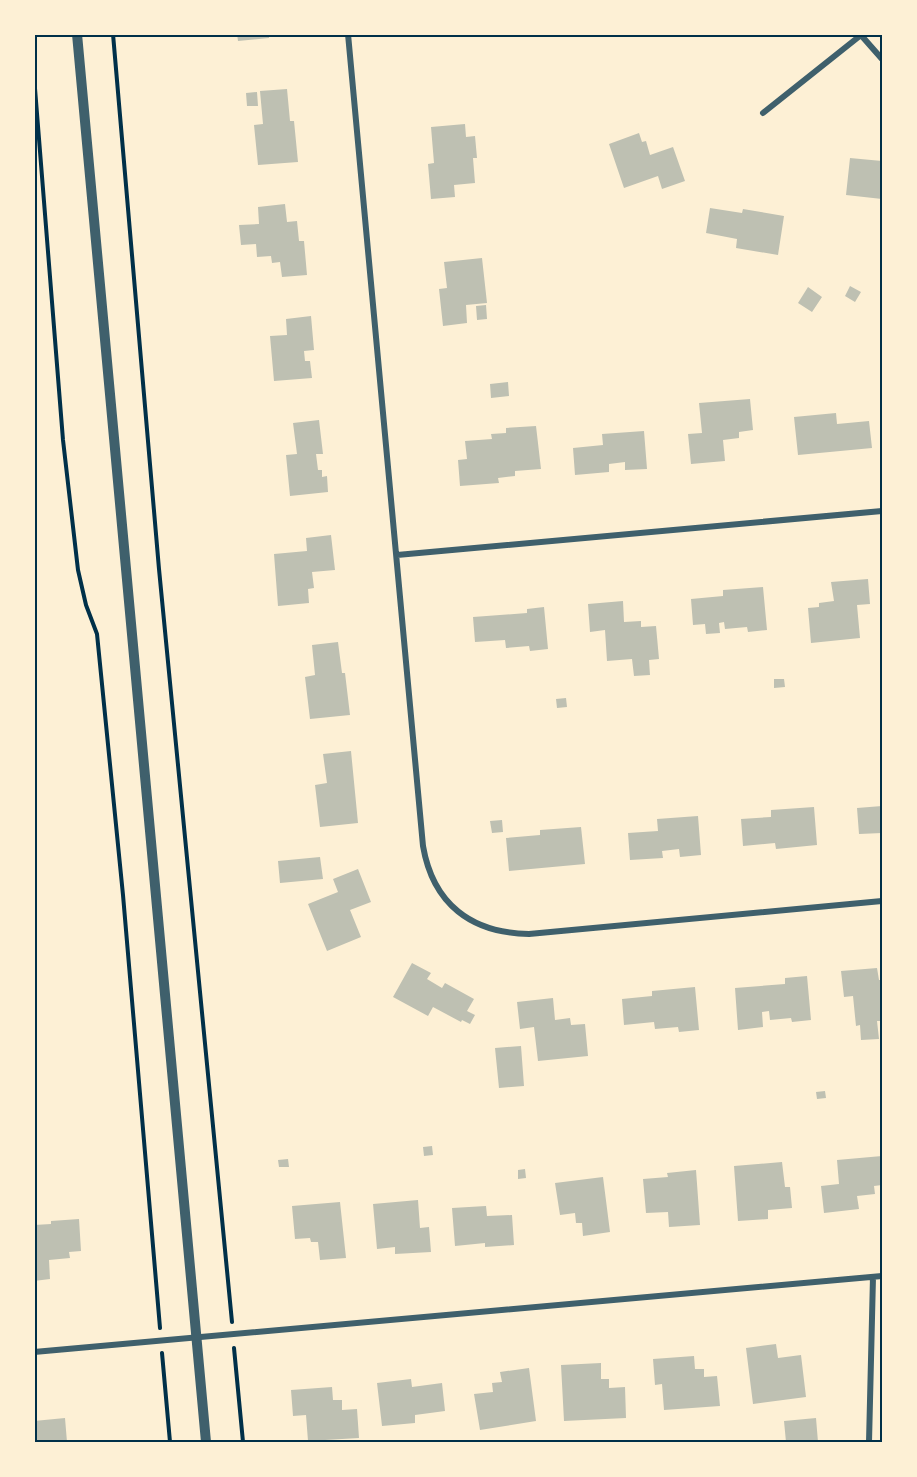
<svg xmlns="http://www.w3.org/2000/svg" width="917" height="1477" font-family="'DM Sans',sans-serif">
<rect width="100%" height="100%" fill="#fdf0d5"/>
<path fill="#bec0b2" d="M237,34H269V38L238,41Z
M287,89L290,121H294L298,162L258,165L254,125L263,124L260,91Z
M257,92L258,106H247L246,93Z
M465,124L466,137L475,136L477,158H473L475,183L454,185L455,197L431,199L428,164L434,163L431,127Z
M639,133L642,142L646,141L650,155L673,147L685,181L662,189L658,176L624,188L609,144Z
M850,158L882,161V199L846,195Z
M285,204L287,222L297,221L299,241H304L307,275L282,277L280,262L272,263L271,256L257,257L256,244L241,245L239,225L259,224L258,207Z
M710,208L742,213L743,209L784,216L778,255L736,248L737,239L706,233Z
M482,258L487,303L466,305L467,323L443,326L439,289L447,288L444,262Z
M850,286L861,292L855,302L845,296Z
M808,287L822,297L812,312L798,303Z
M486,305L487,319L477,320L476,306Z
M311,316L314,350L304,351L305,361H310L312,378L274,381L270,336L287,335L286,319Z
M508,382L509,396L491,398L490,384Z
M750,399L753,430L739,432V438L723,440L725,461L691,464L688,434L702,433L699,403Z
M836,413L837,424L869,421L872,448L798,455L794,417Z
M319,420L323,454H316L318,470H322V477L327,476L328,492L290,496L286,455L297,454L293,423Z
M536,426L541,469L515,471V476L498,478L499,483L460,486L458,460L467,459L465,441L492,439L491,434L506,433V428Z
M644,431L647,469L625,470V462L609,464V472L575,475L573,448L603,445L602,434Z
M331,535L335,570L312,572L314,588L308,589L309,603L278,606L274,554L307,551L306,538Z
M868,579L870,604L857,605L860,638L811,643L808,608L819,607V603L834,601L831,582Z
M763,587L767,630L748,632L747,627L725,629L724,622L719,623L720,633L706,634L705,624L693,625L691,599L723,596V590Z
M623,601L624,622L641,621V627L656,626L659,659L649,660L650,675L634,676L632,659L607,661L605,630L590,632L588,604Z
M544,607L548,649L530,651L529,646L506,648L505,640L475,642L473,617L527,613V609Z
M338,642L342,673H345L350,715L310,719L305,677L315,675L312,645Z
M774,679H784L785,687L774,688Z
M566,698L567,707L557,708L556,699Z
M351,751L358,823L320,827L315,785L327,783L323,754Z
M882,806V833L859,834L857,808Z
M814,807L817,845L776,849L775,843L743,846L741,819L771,817V810Z
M698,816L701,855L680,857L679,849L662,851L663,858L630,860L628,833L658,831L657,819Z
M502,820L503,832L492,833L490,821Z
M581,827L585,864L509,871L506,838L540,835V830Z
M320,857L323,879L280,883L278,861Z
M358,869L371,902L350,910L361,937L327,951L308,904L338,892L333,879Z
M412,963L431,973L427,979L442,988L445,983L474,999L467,1011L475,1015L470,1024L462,1020L461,1022L433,1007L428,1016L393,997Z
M877,968L879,980H882V1021H877L879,1039L861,1040L860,1025L856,1026L853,996L844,997L841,971Z
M807,976L811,1020L792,1022L791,1018L770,1020L769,1011L762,1012L763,1027L738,1030L735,988L785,984V978Z
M695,987L699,1030L679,1032L678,1027L655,1029L654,1022L624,1025L622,999L652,996V991Z
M553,998L555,1020L570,1018L571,1025L585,1024L588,1056L538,1061L534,1027L520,1029L517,1002Z
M521,1046L524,1086L499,1088L495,1048Z
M825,1091L826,1098L817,1099L816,1092Z
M432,1146L433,1155L424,1156L423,1147Z
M882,1156V1185L874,1186L875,1194L857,1196L859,1209L824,1213L821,1186L839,1184L837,1160Z
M288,1159L289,1167H279L278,1160Z
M782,1162L785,1187H790L792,1208L768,1210V1219L738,1221L734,1166Z
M525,1169L526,1178L518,1179V1170Z
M696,1170L700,1225L669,1227L668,1212L646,1213L643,1179L668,1177L667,1173Z
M603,1177L610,1232L583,1236L582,1223H576L575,1213L560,1215L555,1183Z
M418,1200L420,1228L429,1227L431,1252L395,1254V1247L377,1249L373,1204Z
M340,1202L346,1258L320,1260L318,1242H311L310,1238L295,1239L292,1206Z
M486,1206L487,1216L512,1215L514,1245L485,1247V1243L455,1246L452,1208Z
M79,1219L81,1251L69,1252L70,1258L49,1260L50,1279L34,1281V1225L51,1224V1221Z
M776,1344L778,1358L801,1355L806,1397L753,1404L746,1348Z
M694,1356L695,1369H704V1377L717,1376L720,1406L664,1410L662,1384L655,1385L653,1359Z
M601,1363V1379H609V1388L625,1387L626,1418L564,1421L561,1365Z
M529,1368L536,1421L480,1430L474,1394L493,1392L492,1383L502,1382L500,1372Z
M411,1379L412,1387L442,1383L445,1411L415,1415V1423L382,1426L377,1383Z
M332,1387L333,1400H342V1410L357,1409L359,1438L308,1441L306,1415L293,1416L291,1390Z
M65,1418L67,1442H34V1421Z
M816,1418L818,1442H786L784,1421Z"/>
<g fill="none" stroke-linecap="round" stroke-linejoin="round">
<path stroke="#003049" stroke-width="4" d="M113,34L159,569L232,1322
M34,76L63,440L78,570L86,605L97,634L123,895L160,1328
M234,1348L243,1442
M162,1353L170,1442"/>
<path stroke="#3f606c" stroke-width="6" d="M348,34L423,846C433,904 471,933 529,934L882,901
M860,34L882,59
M763,113L861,35
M397,555L882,511
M34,1352L882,1276
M869,1442L873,1277"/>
<path stroke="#3f606c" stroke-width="10" d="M77,34L206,1442"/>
</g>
<rect width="917" height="1477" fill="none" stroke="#fdf0d5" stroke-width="72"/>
<rect x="36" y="36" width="845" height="1405" fill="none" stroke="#003049" stroke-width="2"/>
</svg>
